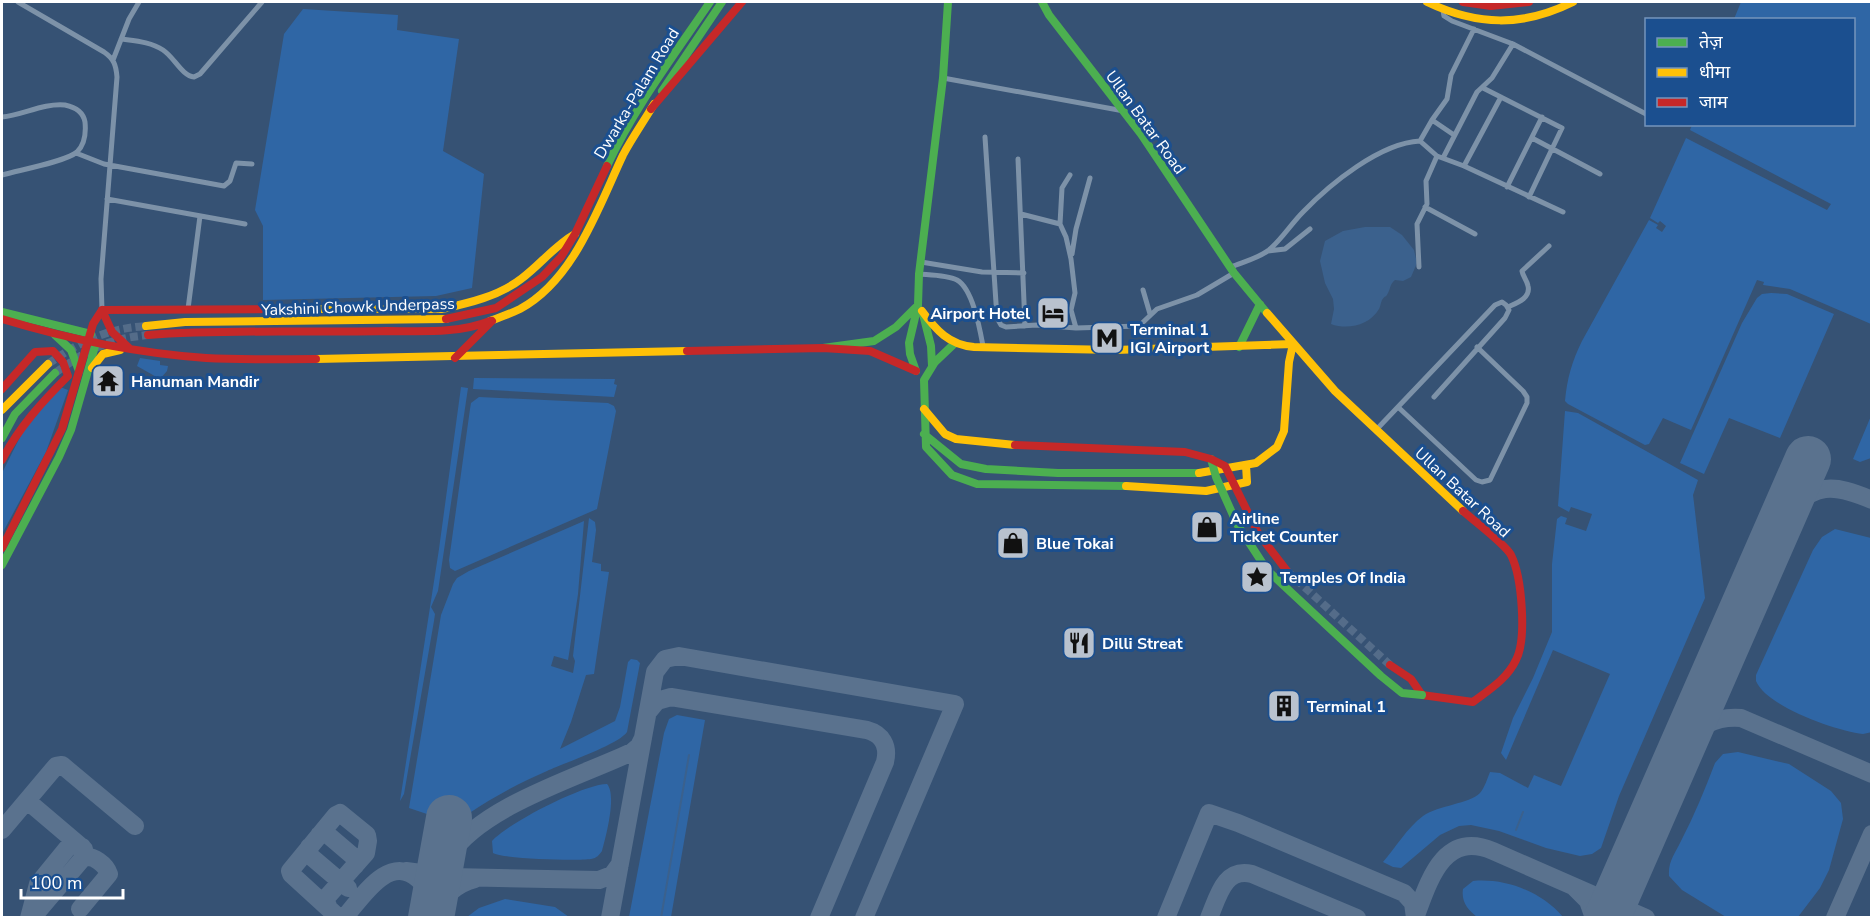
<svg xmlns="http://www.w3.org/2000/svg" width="1873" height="919" font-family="'Nunito Sans','Noto Sans Devanagari',sans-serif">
<rect width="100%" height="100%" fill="#365274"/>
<path fill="#2f66a5" d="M1741,2H1871V324L1790,289L1763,285L1764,282L1757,280L1691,430L1663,418L1649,444L1645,445L1568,404L1565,401C1567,379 1572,361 1582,341L1649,220L1658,225L1656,228L1662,232L1666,226L1660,221L1658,223L1650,218L1686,138L1827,210L1831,204L1690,130L1692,125L1854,124V20L1734,19Z
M303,9L398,15L397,30L459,39L443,151L484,174L472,288L436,296L263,300V226L255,210L284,34Z
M1771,293L1787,294L1834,314L1780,438L1729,418L1704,474L1680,463L1742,323L1757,298L1762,294Z
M140,358L160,361V365L168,366L167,371L160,379L137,366Z
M474,378L615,379L614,384L617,385L614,397L473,389Z
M60,387L68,390L46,452L2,534V473L23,431Z
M461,387L468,388L438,591L431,607L435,614L434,621L404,794L400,801L439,549Z
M479,397L608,403L614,406L616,411L597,509L455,571L450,568L449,560L451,546L470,409L471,403Z
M1565,411L1578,413L1698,480L1693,495L1694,503L1705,598L1619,796L1601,848L1592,854L1580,856L1546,848L1499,831L1471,825L1459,826L1440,835L1401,868L1393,867L1383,862C1396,847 1407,828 1423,816C1439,805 1469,804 1480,793C1485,787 1487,779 1490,772L1500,773L1528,788L1534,775L1561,786L1610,674L1553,650L1506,760L1501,753L1513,718L1533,678L1552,632V564L1557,519L1561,516L1567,518L1565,524L1586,531L1592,514L1571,507L1569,512L1558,506Z
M1871,416V458L1860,462L1853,459Z
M589,518L595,522L596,530L592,562L601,564V571L609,572L594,674L586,675L571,722L560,749L615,721L620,707L628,662L631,659L637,660L640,663L627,732C618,745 564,763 547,771C519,783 493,797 468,814L466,821L427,814L409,808L441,615L453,584L457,578L469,571L584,521L578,594L569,654L568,660L554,656L551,666L573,673L575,661L573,656Z
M1835,529L1871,538L1872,732L1863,734C1836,731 1767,707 1756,681V675L1813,550L1822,537Z
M677,715L705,720L671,917H629L664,733L669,719Z
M1738,752L1789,764L1831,791L1841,803L1843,819L1829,870L1820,888L1798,917H1726L1682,890L1669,876C1668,861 1675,854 1681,841C1694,816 1705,789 1715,763L1723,754Z
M607,784C617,795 606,836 602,851C599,855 597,858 591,859C577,861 503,859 493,853L492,841C508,823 584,784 607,784Z
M1473,881C1506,878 1542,892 1563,917H1477C1468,910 1461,902 1463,889Z
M505,899L555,907L569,917H467L479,908Z"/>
<path fill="#3b618d" d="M1365,227H1390L1402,235L1414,250L1417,263L1411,277L1403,281L1395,280C1390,284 1391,287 1388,293C1385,299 1386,294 1382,300C1380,305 1381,305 1379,309C1369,326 1347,330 1331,324L1334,309L1333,299L1325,283L1320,261L1325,241L1343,231Z"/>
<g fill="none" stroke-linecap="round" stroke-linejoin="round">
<path stroke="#3b618d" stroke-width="2" d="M1516,830L1523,812
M661,918L689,755"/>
<path stroke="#5a728e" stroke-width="18" d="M1784,514C1815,483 1833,483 1872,500
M648,712L657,701L671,697L867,730C882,734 889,746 885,762L819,918
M1682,747C1697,726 1715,716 1741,718L1872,774
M24,804H31L84,849
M2,830L56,766L62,765L135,826
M319,835L323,833L328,835L355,858L356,862L355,866
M309,847L308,854L348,888
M406,871L452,877L599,880L612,875L620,864
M437,885C441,875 444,864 450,855C482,806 579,777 632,752L639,746L643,738
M1574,887L1588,901L1594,918
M328,906L326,902L327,897L366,853L368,841L367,835L340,813L336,815L290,871L291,874L339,918
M29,918L38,884L69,846L74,845L82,847L83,858
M32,918L83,858C93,854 106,865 109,874L80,909
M344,918C362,898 388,853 418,879C430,889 432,902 430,918
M432,918C441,898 455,884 475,879
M610,918L655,672L665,659L679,656L955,704L864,918
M1166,918L1209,813L1238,823L1404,893L1413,903L1415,918
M1209,918C1218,897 1224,867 1252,874L1357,918
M1415,918C1429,881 1443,830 1493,851L1646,918
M1835,918L1872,834"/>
<path stroke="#5a728e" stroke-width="46" d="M431,918L449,818
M1607,918L1808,459"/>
<path stroke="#546c89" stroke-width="8" stroke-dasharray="8 4" stroke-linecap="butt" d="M1287,571L1390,665"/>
<path stroke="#546c89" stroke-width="8" stroke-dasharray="8 4" stroke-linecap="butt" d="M48,364C81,341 106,329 146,326
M55,373C89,349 107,339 148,335"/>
<path stroke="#7d92a8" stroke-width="5" d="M18,2L104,52C114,59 116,65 117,77L101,279L102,310
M1443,11L1444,16L1452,21L1513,44L1646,114
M121,39C135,41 151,42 163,50C174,57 182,76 194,77L200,74L262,2
M113,60L129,19L139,2
M943,78L1124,111
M1483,88L1562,128L1529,197
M2,117C23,115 43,103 65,105C75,107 83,111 85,122C86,132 85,144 77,152C65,162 19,170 2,175
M1432,120L1454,135
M985,137L997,318L1001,325L1006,327L1037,325L1076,328L1139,326L1157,309L1197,295L1234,273
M1532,138L1600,174
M1420,141L1432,120L1447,99L1451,75L1474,29
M76,153L104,164L224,186L230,181L236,163L252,164
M1443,158L1477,92L1492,78L1513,44
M1018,159L1025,326
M1464,166L1501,97
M1070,175L1062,188L1060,224L1066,237L1071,259L1075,293L1071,310L1076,328
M1507,187L1542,117
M107,199L245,224
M1425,207L1475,234
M1021,214L1060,224
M1268,251L1285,249L1310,229
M1072,254L1076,229L1090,178
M921,262L982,272L1024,273
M1231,267C1243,262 1259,258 1269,250C1282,239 1291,224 1303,212C1330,184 1380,143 1420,141L1437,156L1464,166L1563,212
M1419,267L1417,224L1427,204L1426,181L1437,156
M919,274C931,275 947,275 957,280C973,289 980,330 983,346
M1143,290L1150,314
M1508,307C1517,303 1531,298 1528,286C1527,280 1523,277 1522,271L1549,246
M188,309L200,216
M1398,407L1476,480L1482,482L1490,480L1527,403V397L1523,391L1477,347
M1376,430L1495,305L1502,302L1506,305L1509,310L1505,318L1434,397"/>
<path stroke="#4caf50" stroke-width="8" d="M1042,2L1049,15L1141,134L1234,273L1267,313
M662,91L722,2
M607,166C634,108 674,55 710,2
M2,312L91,334
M923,314L931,346L932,366
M55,335L71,350L79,371
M955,343L935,362L924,380L926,447L952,475L977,484L1126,486
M1239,347L1260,304
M823,348L874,341L896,327L915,308
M916,371L910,354L909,343L918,305L919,274L943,78L948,2
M924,434L961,464L986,469L1058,473H1199
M2,438L15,414L55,373
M2,565L59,457L71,430L96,343"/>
<path stroke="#ffc107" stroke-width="8" d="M1427,2C1477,26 1523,27 1573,2
M299,309H442C469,303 499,296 521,279C540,265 554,246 575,234
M922,311C936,330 949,345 974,347L1115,350L1293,344
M1267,313L1335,391L1463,511
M490,321C500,317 510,314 520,309C574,280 598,208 623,155C632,138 644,121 654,104
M146,326L185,322L446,319
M316,359L687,351
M92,368L103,354L120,350
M924,409L945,434L956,439L1015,445
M2,410L48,364
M1199,473L1256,463L1277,447L1284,431L1289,362L1293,344
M1126,486L1206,491L1247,482L1246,465"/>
<path stroke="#c62828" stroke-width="8" d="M1463,2L1491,6L1529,2
M651,109L742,2
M102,310L112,332L129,348
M2,319C68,339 136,353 206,358C242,360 279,359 316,359
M446,319L496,308L542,277L561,257L575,234L607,166
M148,335C227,329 307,333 386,331C420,331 458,334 490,321
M687,351L823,348L870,351L916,371
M455,358L492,321
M2,389L35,352L53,351L63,362L68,376C42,402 19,427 2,460
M2,548L62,429L93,324L102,310L299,309
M1390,665L1411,679L1422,695L1473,702C1489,690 1507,679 1516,660C1527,639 1522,577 1511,555C1505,544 1474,521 1463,511"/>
<path stroke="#4caf50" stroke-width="8" d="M1211,459L1216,477L1237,524L1267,570L1381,676L1402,693L1422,695"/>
<path stroke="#c62828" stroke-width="8" d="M1015,445L1185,452L1211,459L1225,466L1258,533L1287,571"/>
</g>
<defs>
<g id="hotel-square" transform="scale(1.725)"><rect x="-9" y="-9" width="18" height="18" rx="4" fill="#b9c2ce" stroke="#1b4f8f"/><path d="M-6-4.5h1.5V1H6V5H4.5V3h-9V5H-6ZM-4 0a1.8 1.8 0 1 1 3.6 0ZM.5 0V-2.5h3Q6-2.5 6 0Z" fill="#111"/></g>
<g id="metro-square" transform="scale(1.725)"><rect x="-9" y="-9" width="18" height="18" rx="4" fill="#b9c2ce" stroke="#1b4f8f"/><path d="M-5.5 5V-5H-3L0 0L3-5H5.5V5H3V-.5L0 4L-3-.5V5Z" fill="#111"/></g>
<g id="temple-square" transform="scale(1.725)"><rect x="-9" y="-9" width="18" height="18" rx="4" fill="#b9c2ce" stroke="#1b4f8f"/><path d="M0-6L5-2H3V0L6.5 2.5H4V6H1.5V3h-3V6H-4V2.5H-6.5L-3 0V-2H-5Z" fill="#111"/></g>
<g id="shop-square" transform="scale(1.725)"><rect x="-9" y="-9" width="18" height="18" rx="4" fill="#b9c2ce" stroke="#1b4f8f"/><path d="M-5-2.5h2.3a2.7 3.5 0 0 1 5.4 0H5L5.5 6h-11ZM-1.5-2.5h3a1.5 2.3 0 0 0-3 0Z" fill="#111"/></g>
<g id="sight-square" transform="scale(1.725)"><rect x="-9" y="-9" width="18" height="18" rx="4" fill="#b9c2ce" stroke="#1b4f8f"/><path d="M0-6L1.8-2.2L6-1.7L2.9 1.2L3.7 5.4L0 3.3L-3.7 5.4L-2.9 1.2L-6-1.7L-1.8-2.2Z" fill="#111"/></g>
<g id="restaurant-square" transform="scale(1.725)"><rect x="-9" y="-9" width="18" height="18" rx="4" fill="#b9c2ce" stroke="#1b4f8f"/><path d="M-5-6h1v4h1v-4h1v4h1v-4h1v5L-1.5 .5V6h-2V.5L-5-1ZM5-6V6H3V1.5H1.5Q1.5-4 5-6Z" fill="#111"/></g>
<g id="building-square" transform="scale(1.725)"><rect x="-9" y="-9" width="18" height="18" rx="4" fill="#b9c2ce" stroke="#1b4f8f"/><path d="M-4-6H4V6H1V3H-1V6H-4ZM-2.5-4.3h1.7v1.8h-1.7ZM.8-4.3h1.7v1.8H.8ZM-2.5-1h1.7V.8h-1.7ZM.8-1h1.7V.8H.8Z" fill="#111"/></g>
</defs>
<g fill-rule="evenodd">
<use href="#hotel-square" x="1053" y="313"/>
<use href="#metro-square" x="1107" y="338"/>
<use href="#temple-square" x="108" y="381"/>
<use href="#shop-square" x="1207" y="527"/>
<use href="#shop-square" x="1013" y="543"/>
<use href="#sight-square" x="1257" y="577"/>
<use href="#restaurant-square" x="1079" y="643"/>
<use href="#building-square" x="1284" y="706"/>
</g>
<g text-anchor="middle" stroke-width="6" stroke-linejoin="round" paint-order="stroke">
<g font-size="16" fill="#fff" stroke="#1b4f8f">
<text transform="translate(636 93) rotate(-59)" y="6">Dwarka-Palam Road</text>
<text transform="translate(1146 122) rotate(54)" y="6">Ullan Batar Road</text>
<text transform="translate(358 306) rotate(-2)" y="6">Yakshini Chowk Underpass</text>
<text transform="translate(1463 492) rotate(43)" y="6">Ullan Batar Road</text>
</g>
<g font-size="16" font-weight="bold" fill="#fff" stroke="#1b4f8f" text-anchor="start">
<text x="1030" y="319" text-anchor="end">Airport Hotel</text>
<text x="1130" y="335">Terminal 1<tspan x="1130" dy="18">IGI Airport</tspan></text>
<text x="131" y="387">Hanuman Mandir</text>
<text x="1230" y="524">Airline<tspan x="1230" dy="18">Ticket Counter</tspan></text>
<text x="1036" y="549">Blue Tokai</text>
<text x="1280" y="583">Temples Of India</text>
<text x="1102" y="649">Dilli Streat</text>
<text x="1307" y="712">Terminal 1</text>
</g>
</g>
<rect width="1873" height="919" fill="none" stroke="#ffffff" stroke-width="6"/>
<rect x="1645" y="18" width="210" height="108" fill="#1b4f8f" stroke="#7695bc" stroke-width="1.5"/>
<rect x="1657" y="38" width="30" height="9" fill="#4caf50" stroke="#7695bc" stroke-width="1.5"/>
<text x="1699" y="48" font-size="18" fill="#ffffff">तेज़</text>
<rect x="1657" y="68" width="30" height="9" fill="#ffc107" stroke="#7695bc" stroke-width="1.5"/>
<text x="1699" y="78" font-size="18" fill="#ffffff">धीमा</text>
<rect x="1657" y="98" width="30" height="9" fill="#c62828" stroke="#7695bc" stroke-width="1.5"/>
<text x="1699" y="108" font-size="18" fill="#ffffff">जाम</text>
<path d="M21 889v9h102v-9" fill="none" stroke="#ffffff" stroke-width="3"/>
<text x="30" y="889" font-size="18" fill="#ffffff" stroke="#1b4f8f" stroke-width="4.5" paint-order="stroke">100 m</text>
</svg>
